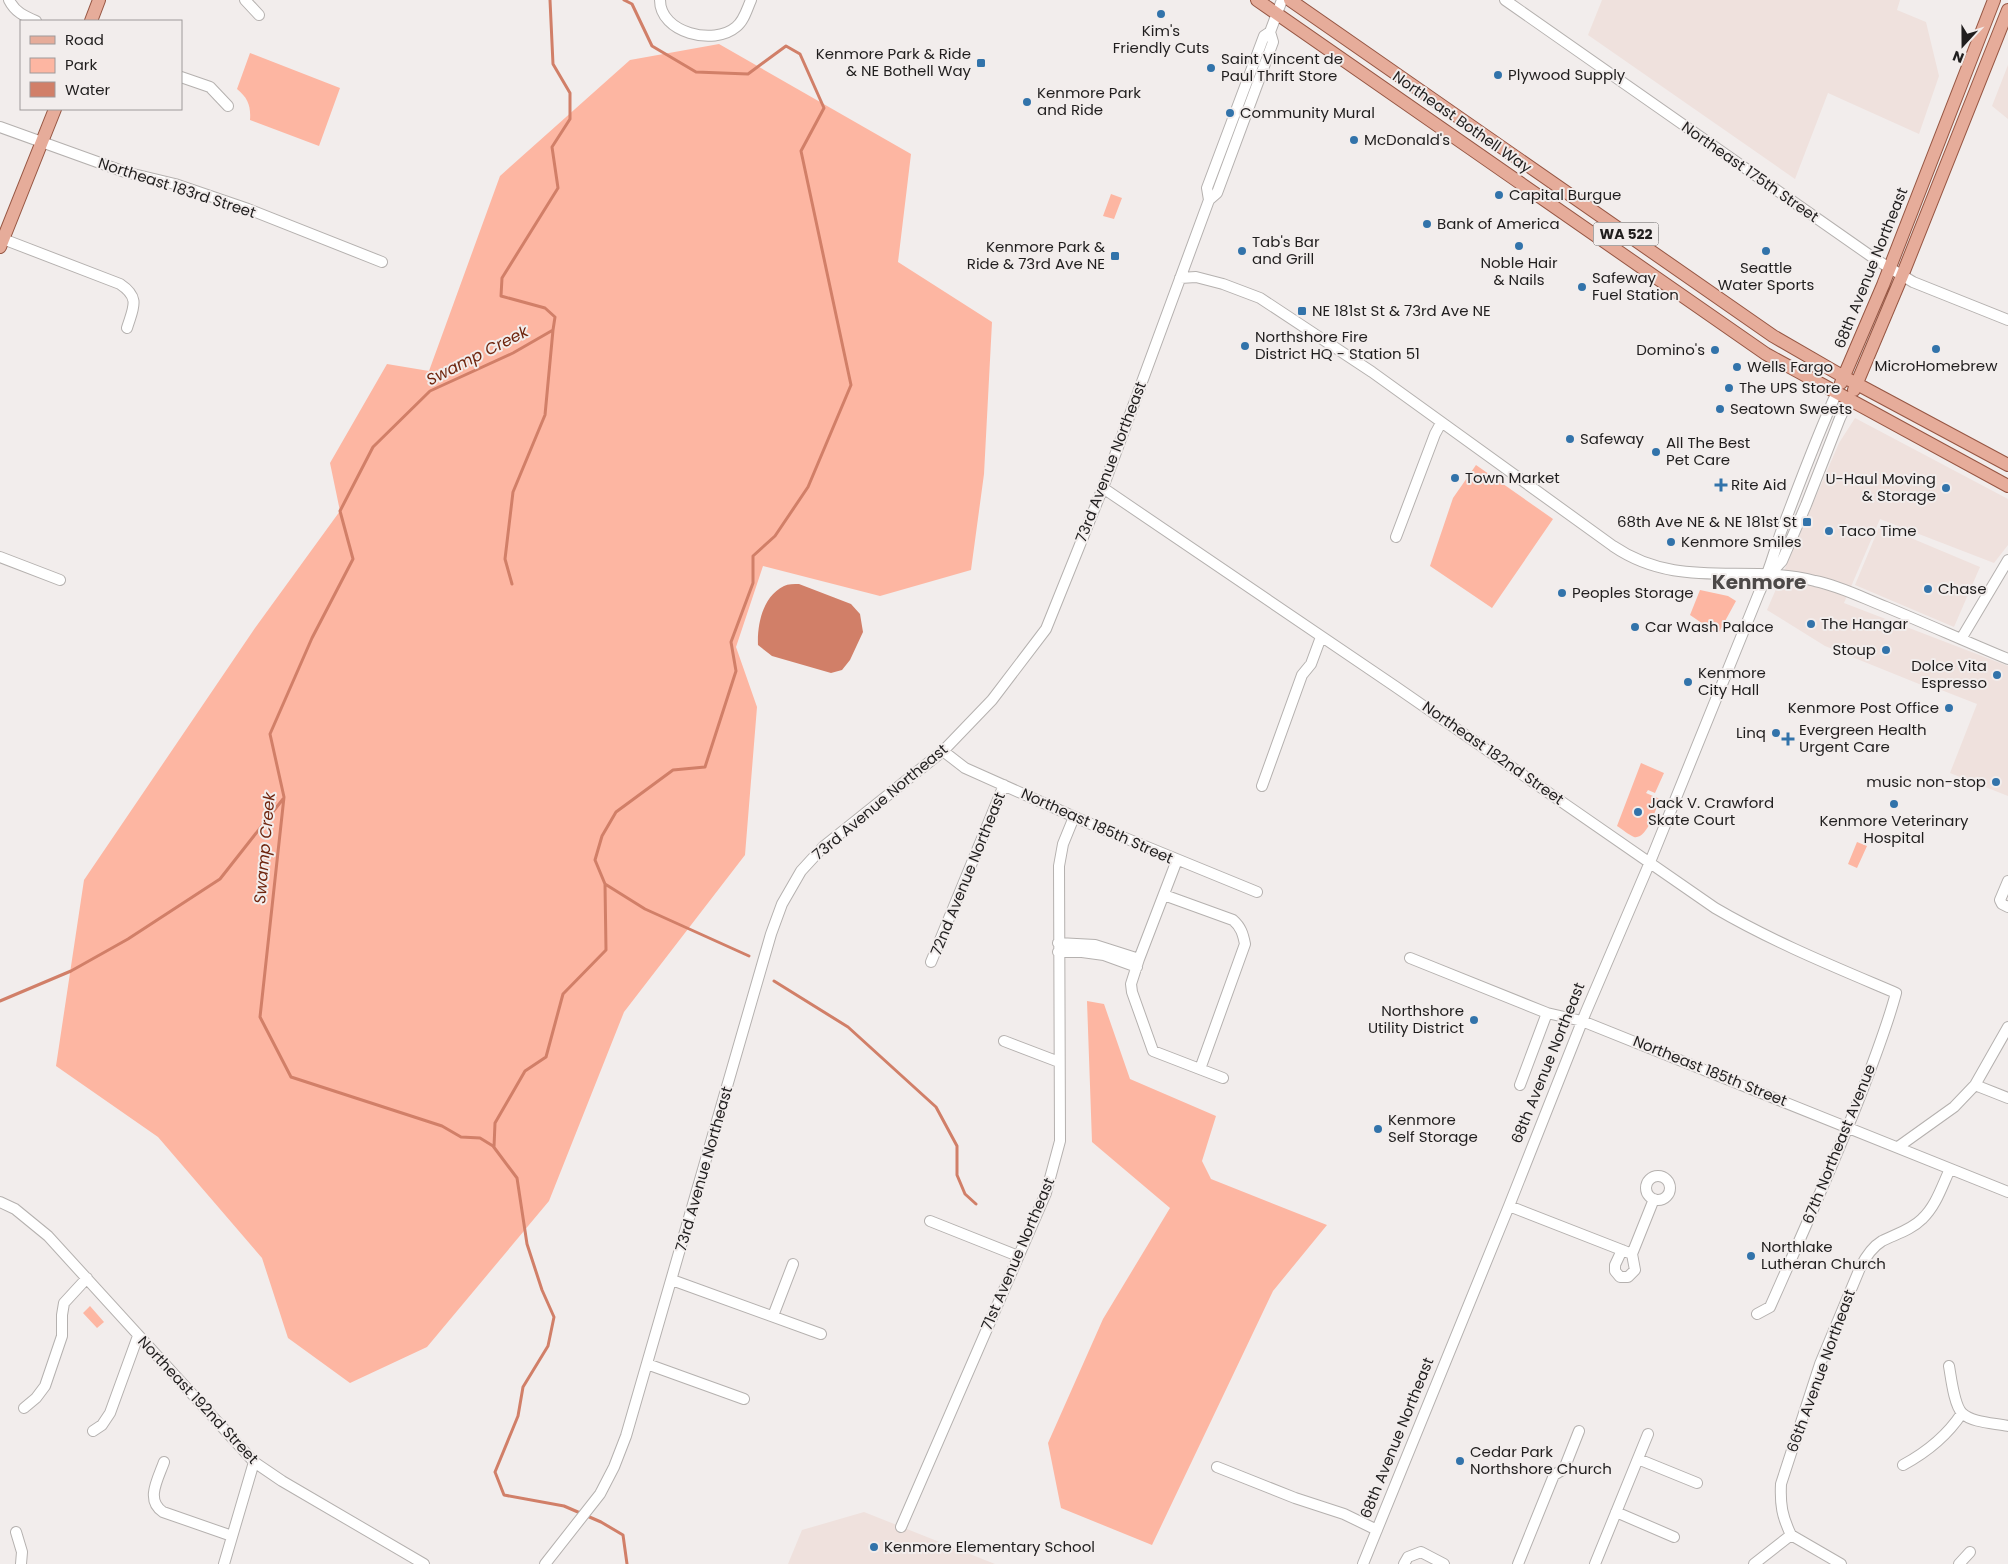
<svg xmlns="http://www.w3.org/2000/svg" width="2008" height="1564" font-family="Poppins,sans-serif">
<rect width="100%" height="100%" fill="#f2edec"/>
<path fill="#efe1dd" d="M1602,0H1900L1897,10L1926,22L1939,76L1919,134L1828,93L1795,179L1588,35Z
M2008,65V119L1992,106Z
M1855,418L2008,499V545L1994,563L1880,519L1844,603L2008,666V796L1950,773L1977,704L1931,686H1924L1825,646L1767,610L1839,443Z
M1880,525L1980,567L1954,627L1855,585Z
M864,1512L995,1564H788L802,1530Z"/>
<path fill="#fdb6a2" d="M719,44L911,154L898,262L992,322L984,474L971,570L880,596L763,566L736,647L757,707L745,855L624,1012L549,1201L427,1347L350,1383L288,1338L262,1258L158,1137L56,1066L84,880L255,628L340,511L330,463L387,364L429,371L500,176L630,60Z
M250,53L340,88L319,146L250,120C251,106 248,98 237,89Z
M1111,194L1122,198L1114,219L1103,216Z
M1476,465L1553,519L1492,608L1430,566L1453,498Z
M1700,590L1728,596L1736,601L1718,634L1690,615Z
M1641,763L1664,773L1655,793L1648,790L1646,793L1660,799C1656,808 1647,840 1634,837C1629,835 1622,829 1617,826Z
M1857,842L1867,846L1857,868L1848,864Z
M1087,1001L1104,1004L1130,1079L1216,1116L1202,1161L1211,1179L1327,1225L1273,1291L1152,1545L1061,1508L1048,1443L1103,1319L1170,1208L1092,1142Z
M90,1306L104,1322L97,1328L83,1313Z"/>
<path fill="#d17f68" d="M799,584L851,604L860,614L863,632L850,660L842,670L831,673L772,656L758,645C757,624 763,596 784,586C788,584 794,584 799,584Z"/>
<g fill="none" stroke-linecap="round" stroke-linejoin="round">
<path stroke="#d17f68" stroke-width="3" d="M550,0L553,64L570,93V119L552,147L558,188L502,278L501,296L545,308L555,317L553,330L513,353L430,391L373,447L340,511L353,559L312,638L270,734L284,797L260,1017L291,1077L442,1126L461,1137L480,1138L493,1146L517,1178L527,1244L542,1290L554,1317L548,1346L523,1387L518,1416L495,1472L504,1495L564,1506L601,1522L623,1535L627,1564
M624,0L632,4L652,46L696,72L748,74L786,46L800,54L824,108L801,151L851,385L808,487L775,536L753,556V583L731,642L736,671L705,767L673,770L616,812L602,836L595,860L605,884L645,909L749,956
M512,584L505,559L513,492L545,415L553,330
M774,981L848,1027L936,1107L957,1146V1175L965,1194L976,1204
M0,1001L71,971L128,939L220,879L283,799
M494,1147L495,1123L525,1071L546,1057L563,994L606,950L605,884"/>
<g stroke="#b5b1af" stroke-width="12">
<path id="minor" d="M9,0C15,12 24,16 36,21
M245,0L259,15
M660,0C660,33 714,46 736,27C744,21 747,9 751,0
M1505,0L1875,259L1913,282L2008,320
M181,77L210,87L228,106
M0,127L125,172L175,184L248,209L382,262
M1209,200L1217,193L1273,42L1270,32L1282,0
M3,239L120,284C141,298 133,308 127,328
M1180,278L1196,277L1223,284L1260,298L1372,372L1613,546C1679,591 1745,563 1815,581C1840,586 1863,598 1886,607C1927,624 1967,642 2008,659
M1103,488L1396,687L1715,908C1773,942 1835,967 1896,993C1887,1027 1874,1060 1861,1094C1833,1166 1801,1237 1770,1307L1757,1314
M1396,537L1435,434L1441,423
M0,557L60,580
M1769,575L1782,561L1806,505L1840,418L1849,399
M1961,639L2008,560
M943,751L965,768L1086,822L1257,892
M1262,786L1302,675L1311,664L1321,637
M1177,860L1139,959L1131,984L1132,992L1153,1051L1223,1078
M2008,881L2000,900L2002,904L2008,907
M1164,895L1233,920C1241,927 1243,934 1245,944L1200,1069
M1058,943L1095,945L1139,959
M1058,952H1082L1104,955L1137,967
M1410,958L1547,1013L1582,1021L2008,1192
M931,962L1004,785
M1004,1041L1059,1062
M1520,1085L1547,1013
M1975,1085L2008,1098
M1898,1147L1954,1107L1975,1085L2008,1027
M1646 1188a12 12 0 1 1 24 0a12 12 0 1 1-24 0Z
M0,1202L15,1209L48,1236L254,1462L282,1481L424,1564
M1509,1206L1632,1254
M930,1221L1018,1256
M1622,1250L1615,1265V1271L1620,1277H1628L1635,1270L1632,1254L1654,1199
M672,1280L821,1334
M773,1316L793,1264
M647,1364L744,1399
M1949,1366C1951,1377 1954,1405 1962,1413C1972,1423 1995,1423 2008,1426
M24,1408L36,1398L45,1386L62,1336V1315L64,1303L87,1278
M93,1431L102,1425L110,1413L138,1336
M1638,1459L1697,1483
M164,1462C158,1479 145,1500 163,1512L232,1536
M1903,1465C1927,1452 1947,1436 1962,1413
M1217,1467L1295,1498L1344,1514L1377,1530
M1616,1512L1674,1537
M901,1527L1046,1193L1060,1141L1059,866L1063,844L1074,817
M16,1532L22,1552L21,1564
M1791,1535L1841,1564
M224,1564L254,1462
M545,1564L600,1494L614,1467L626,1436L771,934L782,904L801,871L823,847L943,751L992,700L1046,629L1104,485L1209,200L1207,188L1264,36L1270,32
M1363,1564L1509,1206L1585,1014L1650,862L1759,593C1769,573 1774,552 1781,532C1799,485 1816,438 1837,392
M1404,1564L1408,1557L1421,1552L1444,1564
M1518,1564L1554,1475L1564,1469L1579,1431
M1595,1564L1648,1434
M1754,1564L1791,1535C1782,1516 1780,1505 1781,1484L1820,1364L1860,1268C1865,1258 1872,1247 1882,1241C1896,1234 1911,1230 1922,1219C1936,1206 1942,1186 1950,1169
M1959,1564L1970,1552"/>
</g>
<g stroke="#965643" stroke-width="14">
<path id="major" d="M1257,0L1766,354L2008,486
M1290,0L1773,336L1844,377L2008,465
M91,21L99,0
M0,247L55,109
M1841,383L1883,285L1994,0
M1854,390L1902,276L2008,10"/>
</g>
<use href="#minor" stroke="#fff" stroke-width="10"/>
<use href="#major" stroke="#e6ac9a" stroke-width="12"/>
</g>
<g fill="#3273aa" stroke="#f2edec" stroke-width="2">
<circle cx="1161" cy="14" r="5"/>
<rect x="976" y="58" width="10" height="10" rx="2.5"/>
<circle cx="1211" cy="68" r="5"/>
<circle cx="1498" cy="75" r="5"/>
<circle cx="1027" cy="102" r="5"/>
<circle cx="1230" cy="113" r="5"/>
<circle cx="1354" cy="140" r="5"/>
<circle cx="1499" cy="195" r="5"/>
<circle cx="1427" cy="224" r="5"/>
<circle cx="1519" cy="246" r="5"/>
<circle cx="1242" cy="251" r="5"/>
<circle cx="1766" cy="251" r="5"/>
<rect x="1110" y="251" width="10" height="10" rx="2.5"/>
<circle cx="1582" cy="287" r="5"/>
<rect x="1297" y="306" width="10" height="10" rx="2.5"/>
<circle cx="1245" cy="346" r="5"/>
<circle cx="1936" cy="349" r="5"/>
<circle cx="1715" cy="350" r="5"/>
<circle cx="1737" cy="367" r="5"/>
<circle cx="1729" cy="388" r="5"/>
<circle cx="1720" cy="409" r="5"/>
<circle cx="1570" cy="439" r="5"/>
<circle cx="1656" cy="452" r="5"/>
<circle cx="1455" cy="478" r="5"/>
<path d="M1718.5 477.5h5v5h5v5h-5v5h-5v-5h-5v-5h5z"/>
<circle cx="1946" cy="488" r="5"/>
<rect x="1802" y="517" width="10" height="10" rx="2.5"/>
<circle cx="1829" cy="531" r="5"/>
<circle cx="1671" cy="542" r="5"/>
<circle cx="1928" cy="589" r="5"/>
<circle cx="1562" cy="593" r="5"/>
<circle cx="1811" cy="624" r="5"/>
<circle cx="1635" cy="627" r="5"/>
<circle cx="1886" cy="650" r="5"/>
<circle cx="1997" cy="675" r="5"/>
<circle cx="1688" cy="682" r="5"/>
<circle cx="1949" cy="708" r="5"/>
<circle cx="1776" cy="733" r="5"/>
<path d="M1785.5 731.5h5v5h5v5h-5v5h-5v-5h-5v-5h5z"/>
<circle cx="1996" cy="782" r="5"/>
<circle cx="1894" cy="804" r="5"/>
<circle cx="1638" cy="812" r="5"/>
<circle cx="1474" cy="1020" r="5"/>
<circle cx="1378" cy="1129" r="5"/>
<circle cx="1751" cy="1256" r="5"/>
<circle cx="1460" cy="1461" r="5"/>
<circle cx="874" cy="1547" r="5"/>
</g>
<g text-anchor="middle" stroke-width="4" stroke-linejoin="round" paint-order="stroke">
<rect fill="#f2edec" stroke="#5f5c5c" stroke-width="1" x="1593.5" y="222.5" width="65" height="23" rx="4"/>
<g font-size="14" font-weight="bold" fill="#201e1e">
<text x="1626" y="239">WA 522</text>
</g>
<g font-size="15" fill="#201e1e" stroke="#f2edec" text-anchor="start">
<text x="1161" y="36" text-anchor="middle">Kim's<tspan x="1161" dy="17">Friendly Cuts</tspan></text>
<text x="971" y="59" text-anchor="end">Kenmore Park &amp; Ride<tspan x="971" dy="17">&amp; NE Bothell Way</tspan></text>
<text x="1221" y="64">Saint Vincent de<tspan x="1221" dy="17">Paul Thrift Store</tspan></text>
<text x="1508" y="80">Plywood Supply</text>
<text x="1037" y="98">Kenmore Park<tspan x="1037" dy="17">and Ride</tspan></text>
<text x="1240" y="118">Community Mural</text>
<text x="1364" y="145">McDonald's</text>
<text x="1509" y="200">Capital Burgue</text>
<text x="1437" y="229">Bank of America</text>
<text x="1252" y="247">Tab's Bar<tspan x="1252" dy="17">and Grill</tspan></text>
<text x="1105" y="252" text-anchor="end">Kenmore Park &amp;<tspan x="1105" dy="17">Ride &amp; 73rd Ave NE</tspan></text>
<text x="1519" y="268" text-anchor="middle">Noble Hair<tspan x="1519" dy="17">&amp; Nails</tspan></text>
<text x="1766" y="273" text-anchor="middle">Seattle<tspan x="1766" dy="17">Water Sports</tspan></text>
<text x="1592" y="283">Safeway<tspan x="1592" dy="17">Fuel Station</tspan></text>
<text x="1312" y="316">NE 181st St &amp; 73rd Ave NE</text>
<text x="1255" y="342">Northshore Fire<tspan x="1255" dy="17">District HQ - Station 51</tspan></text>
<text x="1705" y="355" text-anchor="end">Domino's</text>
<text x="1936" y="371" text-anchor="middle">MicroHomebrew</text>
<text x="1747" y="372">Wells Fargo</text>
<text x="1739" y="393">The UPS Store</text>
<text x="1730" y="414">Seatown Sweets</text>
<text x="1580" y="444">Safeway</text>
<text x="1666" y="448">All The Best<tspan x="1666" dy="17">Pet Care</tspan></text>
<text x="1465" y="483">Town Market</text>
<text x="1936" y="484" text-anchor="end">U-Haul Moving<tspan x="1936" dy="17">&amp; Storage</tspan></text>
<text x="1731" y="490">Rite Aid</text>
<text x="1797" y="527" text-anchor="end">68th Ave NE &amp; NE 181st St</text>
<text x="1839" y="536">Taco Time</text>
<text x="1681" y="547">Kenmore Smiles</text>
<text x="1938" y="594">Chase</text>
<text x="1572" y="598">Peoples Storage</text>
<text x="1821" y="629">The Hangar</text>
<text x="1645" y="632">Car Wash Palace</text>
<text x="1876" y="655" text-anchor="end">Stoup</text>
<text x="1987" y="671" text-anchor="end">Dolce Vita<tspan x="1987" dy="17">Espresso</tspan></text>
<text x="1698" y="678">Kenmore<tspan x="1698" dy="17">City Hall</tspan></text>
<text x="1939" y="713" text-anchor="end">Kenmore Post Office</text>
<text x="1799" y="735">Evergreen Health<tspan x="1799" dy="17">Urgent Care</tspan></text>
<text x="1766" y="738" text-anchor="end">Linq</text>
<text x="1986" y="787" text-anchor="end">music non-stop</text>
<text x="1648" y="808">Jack V. Crawford<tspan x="1648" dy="17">Skate Court</tspan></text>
<text x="1894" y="826" text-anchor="middle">Kenmore Veterinary<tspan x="1894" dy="17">Hospital</tspan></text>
<text x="1464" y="1016" text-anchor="end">Northshore<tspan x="1464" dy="17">Utility District</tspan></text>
<text x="1388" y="1125">Kenmore<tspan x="1388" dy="17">Self Storage</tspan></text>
<text x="1761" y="1252">Northlake<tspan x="1761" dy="17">Lutheran Church</tspan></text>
<text x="1470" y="1457">Cedar Park<tspan x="1470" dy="17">Northshore Church</tspan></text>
<text x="884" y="1552">Kenmore Elementary School</text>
</g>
<g font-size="15" fill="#201e1e" stroke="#f2edec">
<text transform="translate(1462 122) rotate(35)" y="5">Northeast Bothell Way</text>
<text transform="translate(1750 172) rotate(35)" y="5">Northeast 175th Street</text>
<text transform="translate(177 188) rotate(18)" y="5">Northeast 183rd Street</text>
<text transform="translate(1871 268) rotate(-68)" y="5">68th Avenue Northeast</text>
<text transform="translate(1111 462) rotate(-69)" y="5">73rd Avenue Northeast</text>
<text transform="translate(1493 753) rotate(35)" y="5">Northeast 182nd Street</text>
<text transform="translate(880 802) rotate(-40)" y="5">73rd Avenue Northeast</text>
<text transform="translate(1097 826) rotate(24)" y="5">Northeast 185th Street</text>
<text transform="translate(968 874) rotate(-68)" y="5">72nd Avenue Northeast</text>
<text transform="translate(1548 1063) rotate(-68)" y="5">68th Avenue Northeast</text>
<text transform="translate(1710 1071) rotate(22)" y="5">Northeast 185th Street</text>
<text transform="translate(1839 1144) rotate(-68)" y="5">67th Northeast Avenue</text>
<text transform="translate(704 1169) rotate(-74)" y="5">73rd Avenue Northeast</text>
<text transform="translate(1018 1254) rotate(-67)" y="5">71st Avenue Northeast</text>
<text transform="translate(1821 1371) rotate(-70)" y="5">66th Avenue Northeast</text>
<text transform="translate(198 1400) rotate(47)" y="5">Northeast 192nd Street</text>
<text transform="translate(1397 1438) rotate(-68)" y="5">68th Avenue Northeast</text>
</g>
<g font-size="16" font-style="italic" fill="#6f250e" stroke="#f2edec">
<text transform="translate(477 355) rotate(-27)" y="6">Swamp Creek</text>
<text transform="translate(264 848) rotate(-85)" y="6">Swamp Creek</text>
</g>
<g font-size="20" font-weight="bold" fill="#4d4948" stroke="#f2edec">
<text x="1759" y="589">Kenmore</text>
</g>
</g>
<rect x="20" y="20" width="162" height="90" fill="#f2edec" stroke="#9e9a9a"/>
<rect x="30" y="36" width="25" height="8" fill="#e6ac9a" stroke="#9e9a9a"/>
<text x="65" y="45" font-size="15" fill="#201e1e">Road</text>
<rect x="30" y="58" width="25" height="15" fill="#fdb6a2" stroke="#9e9a9a"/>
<text x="65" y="70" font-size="15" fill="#201e1e">Park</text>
<rect x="30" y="82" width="25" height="15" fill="#d17f68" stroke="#9e9a9a"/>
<text x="65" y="95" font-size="15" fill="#201e1e">Water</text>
<g transform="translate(1963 45) rotate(201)" stroke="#f2edec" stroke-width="4" paint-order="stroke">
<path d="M0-4L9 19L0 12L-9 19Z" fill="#201e1e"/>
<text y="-8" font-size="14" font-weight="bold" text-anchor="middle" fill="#201e1e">N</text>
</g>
</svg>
